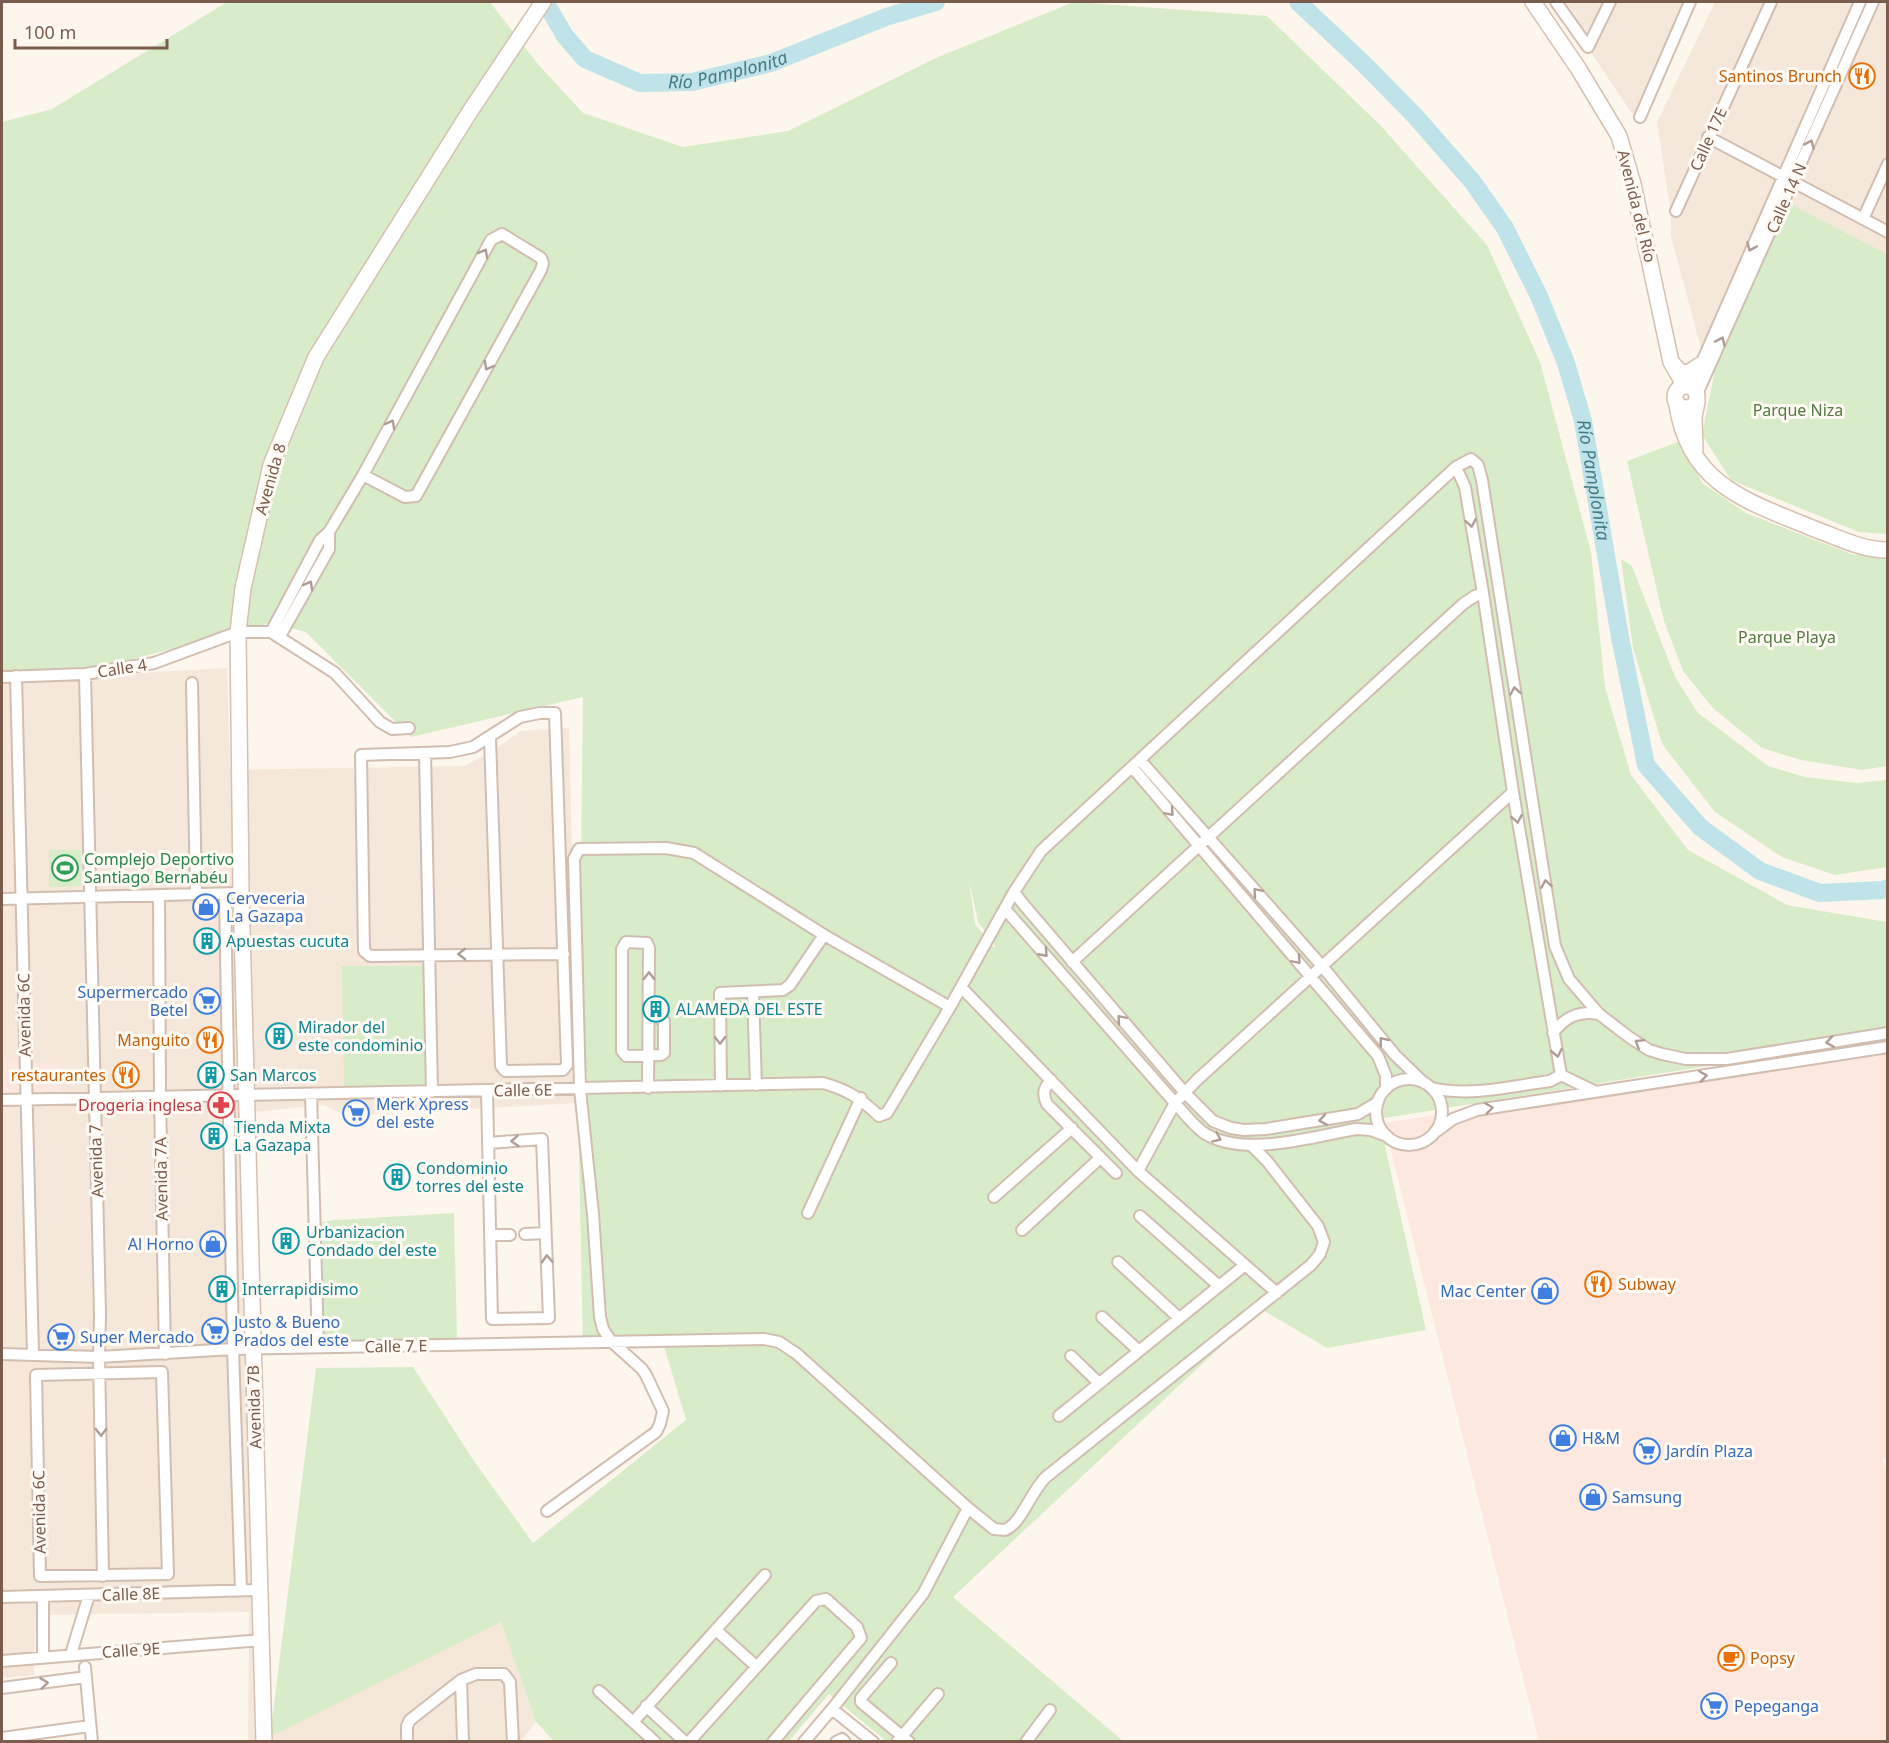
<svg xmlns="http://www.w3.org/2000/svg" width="1889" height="1743" font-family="'Noto Sans',sans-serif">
<rect width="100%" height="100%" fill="#fdf6ec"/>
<path fill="#f5e8da" d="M1557,2H1684L1633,115Z
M1715,2H1887V430L1873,431L1703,356L1671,236V214L1657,122Z
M227,668L230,770L464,766L491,752L521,731L569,728L578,1103L346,1116L324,1105L254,1112L270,1736L501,1622L536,1722L521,1741H248L249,1612L36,1615L34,1675L2,1678V680Z"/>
<path fill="#fde8e0" d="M1887,1042L1888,1458L1883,1459L1888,1477L1887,1741H1539L1384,1123Z
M24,1057V1092L2,1093V1058Z
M29,1063H61V1094L30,1095Z"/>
<path fill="#d8ecc9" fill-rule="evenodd" d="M227,2H490L537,63L583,113L683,147L788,131L938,57L1074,2L1267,16L1380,125L1487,245L1540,362L1591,552L1605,687L1631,775L1688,850L1787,905L1887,922V1037L1379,1119L1426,1330L1327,1348L1261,1309L953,1597L1123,1741H886L829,1694L789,1741H554L536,1722L501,1622L270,1737L316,1368L413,1367L474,1461L533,1543L686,1420L664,1346L583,1348L578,1103L583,697L411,737L306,632L271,623L87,671H2V122L52,109ZM969,880L978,922L995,945L994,948L975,924Z
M1790,204L1887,254V534L1859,532L1731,480L1702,435L1715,370L1721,351Z
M1683,440L1702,483L1746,513L1854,555H1887V766L1862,770L1801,760L1762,748L1713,708L1683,671L1664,621L1627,461Z
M1621,559L1632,566L1675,677L1698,713L1768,766L1805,777L1856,783L1887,780V867L1835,875L1782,857L1715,812L1662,744L1633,648Z
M49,850H81V886L49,887Z
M342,966H426L428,1086L344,1087Z
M454,1213L457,1339L324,1341L322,1222L336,1220Z"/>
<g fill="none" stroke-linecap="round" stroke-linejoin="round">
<g stroke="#bfe3e8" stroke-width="18">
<path id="s1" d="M545,2L565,36L585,59L640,83L692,82L771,63L886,17L936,2"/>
<path id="s2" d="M1298,2L1364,64L1415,116L1472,181L1505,228L1539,296L1566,363L1583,421L1620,637L1646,765L1700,827L1760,871L1820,893L1883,890L1888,888"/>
</g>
<g stroke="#d1beb0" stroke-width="14">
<path id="street" d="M1556,2L1588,47L1610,2
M1640,117L1690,2
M1708,137L1888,232
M1676,211L1771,2
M1863,219L1888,164
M1691,387L1860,2
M1697,394L1873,2
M1456,467L1465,487L1483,593L1513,792L1561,1075L1594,1091
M271,632L320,540L329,532L363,475L491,240L502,234L541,258L543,263L541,270L416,496L405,497L363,475
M280,636L329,549V532
M85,674L100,1314L99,1357L103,1576
M16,676L33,1354
M2,677L85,674L154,663L238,632H271L335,673L380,722L392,729L409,728
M192,683L196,894
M490,738L501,1066L505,1071L563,1070L567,1065L555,713H540L520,717L473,747L450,752L361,755L364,951L370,956L564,954
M425,753L432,1092
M1140,760L1322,966L1395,1055L1424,1083
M1132,767L1378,1056L1386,1076V1089
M1014,892L1024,905L1185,1093L1213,1121L1231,1128L1244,1130L1266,1129L1358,1114L1378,1102
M225,894L233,1349L241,1590
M159,895L160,1097L165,1354
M2,899L241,893
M1005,909L1175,1103C1184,1113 1193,1125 1204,1133C1243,1158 1312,1137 1356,1129L1371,1130L1387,1136
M824,935L950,1007
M1072,962L1463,604L1475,596L1483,593
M961,987L1138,1171L1277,1293
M753,992L756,1085
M1553,1033C1565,1017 1579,1010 1599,1014
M1376 1112a33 33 0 1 1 66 0a33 33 0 1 1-66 0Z
M1051,1080C1044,1088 1042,1093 1047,1104L1116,1173
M648,1088L649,948L647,943L626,942L622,949V1051L626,1056L661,1055L664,1053V1021L661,1018L649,1017
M1432,1088C1471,1097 1512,1086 1550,1081L1561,1075
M487,1091L492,1319L549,1318L542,1139L488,1143
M311,1094L318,1347
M2,1100L823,1083C848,1090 860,1098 879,1116L887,1113L950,1007L1014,892L1041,851L1456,467L1471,459L1478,465L1482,480L1555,946L1569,979L1599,1014L1629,1037L1649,1050L1662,1054L1686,1059H1727L1888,1033
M1437,1131L1453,1119L1477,1110L1888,1047
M1138,1171L1175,1103L1197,1080L1513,792
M994,1197L1072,1128
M808,1213L861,1098
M1140,1216L1219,1286
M1022,1230L1100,1158
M525,1234L545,1233
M490,1235H510
M1118,1262L1179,1318
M1102,1317L1139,1351
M2,1354L99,1357L233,1349L764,1339L779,1342L797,1354L968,1508L994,1529L1005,1530C1022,1523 1031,1491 1046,1477L1311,1265L1320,1254L1324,1242L1318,1226L1267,1161L1252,1146
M1071,1356L1099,1383
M162,1372L168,1574L40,1576L36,1375Z
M1059,1416L1245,1265
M547,1511L656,1432L660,1424L663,1411L646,1375L642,1369L611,1341L603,1329L600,1317L593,1214L580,1089L574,859L579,849L666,848L694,853L824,935L790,985L783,990L720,993L721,1086
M2,1597L260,1590
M716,1630L757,1667
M71,1654L89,1595
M43,1657V1596
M2,1661L261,1640
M891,1663L861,1698V1702L909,1742
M85,1667L92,1742
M461,1680L463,1742
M2,1688L86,1677
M599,1691L655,1742
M646,1706L685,1742
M832,1709L873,1742
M633,1722L765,1575
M2,1738L90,1726
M407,1742V1726L410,1720L461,1680L476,1674H504L510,1682L513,1742
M689,1742L816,1601L826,1599L857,1627L861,1638L773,1742
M804,1742L832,1709L923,1594L968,1508
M836,1742L842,1739L845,1742
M897,1742L938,1694
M1026,1742L1050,1710"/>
</g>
<g stroke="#d6c0b0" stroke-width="18">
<path id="secondary" d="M1533,2L1578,68L1619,136L1633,184L1671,362L1682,381L1691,387
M1673,364L1680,372L1688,373L1700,365
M1675 397a11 11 0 1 1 22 0a11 11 0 1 1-22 0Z
M1677,405C1689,485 1747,501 1812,528C1837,537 1861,550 1888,550
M1695,450L1694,417L1697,402
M264,1742L241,893L238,632L243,588L271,465L316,357L469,113L543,2"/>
</g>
<use href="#street" stroke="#fff" stroke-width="10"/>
<use href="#secondary" stroke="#fff" stroke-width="15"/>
</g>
<defs><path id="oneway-chevron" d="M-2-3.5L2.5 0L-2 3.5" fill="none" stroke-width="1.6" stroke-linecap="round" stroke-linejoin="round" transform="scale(1.5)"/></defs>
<g stroke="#af9d94">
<use href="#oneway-chevron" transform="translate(1810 144) rotate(-66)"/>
<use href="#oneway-chevron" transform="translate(1751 247) rotate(114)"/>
<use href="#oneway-chevron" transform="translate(484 253) rotate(-61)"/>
<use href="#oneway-chevron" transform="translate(1721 341) rotate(-66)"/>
<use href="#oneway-chevron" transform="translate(488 366) rotate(119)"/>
<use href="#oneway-chevron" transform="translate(391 424) rotate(-61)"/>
<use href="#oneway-chevron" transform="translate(1471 523) rotate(80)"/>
<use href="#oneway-chevron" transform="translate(309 585) rotate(-61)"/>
<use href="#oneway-chevron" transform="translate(1515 691) rotate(-99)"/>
<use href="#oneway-chevron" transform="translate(1170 812) rotate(49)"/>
<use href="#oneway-chevron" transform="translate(1517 819) rotate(80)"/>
<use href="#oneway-chevron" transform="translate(1546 884) rotate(-99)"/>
<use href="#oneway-chevron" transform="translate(1257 892) rotate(-131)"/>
<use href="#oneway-chevron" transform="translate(1044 953) rotate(48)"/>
<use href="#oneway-chevron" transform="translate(462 954) rotate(179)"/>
<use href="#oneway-chevron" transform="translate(1297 960) rotate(49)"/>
<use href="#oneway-chevron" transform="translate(649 976) rotate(-90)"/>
<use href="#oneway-chevron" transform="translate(1121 1019) rotate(-131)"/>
<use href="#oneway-chevron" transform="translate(720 1040) rotate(89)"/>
<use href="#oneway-chevron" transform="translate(1383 1041) rotate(-129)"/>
<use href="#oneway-chevron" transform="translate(1830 1042) rotate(171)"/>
<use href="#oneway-chevron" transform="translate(1639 1043) rotate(-148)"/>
<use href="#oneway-chevron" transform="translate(1557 1053) rotate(79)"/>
<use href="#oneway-chevron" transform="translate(1703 1076) rotate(-9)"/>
<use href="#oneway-chevron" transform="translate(1489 1108) rotate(-8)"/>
<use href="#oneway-chevron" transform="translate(1323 1120) rotate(171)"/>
<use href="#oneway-chevron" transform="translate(1217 1138) rotate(24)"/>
<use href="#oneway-chevron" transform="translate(515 1141) rotate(176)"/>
<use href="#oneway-chevron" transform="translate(547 1259) rotate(-93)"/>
<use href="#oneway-chevron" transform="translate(101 1432) rotate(89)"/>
<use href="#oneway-chevron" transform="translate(44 1683) rotate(-7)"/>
</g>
<defs>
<g id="restaurant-ring" transform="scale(1.35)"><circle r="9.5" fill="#fffaf3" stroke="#e8710a" stroke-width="1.5"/><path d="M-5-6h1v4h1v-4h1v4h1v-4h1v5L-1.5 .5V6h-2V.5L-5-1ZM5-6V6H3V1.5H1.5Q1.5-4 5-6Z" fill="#e8710a"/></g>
<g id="stadium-ring" transform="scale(1.35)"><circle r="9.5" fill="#fffaf3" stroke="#2e9e5b" stroke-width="1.5"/><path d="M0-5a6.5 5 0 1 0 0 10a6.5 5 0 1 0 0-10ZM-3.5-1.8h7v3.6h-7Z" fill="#2e9e5b"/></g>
<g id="shop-ring" transform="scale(1.35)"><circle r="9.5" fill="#fffaf3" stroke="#3f7fe0" stroke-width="1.5"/><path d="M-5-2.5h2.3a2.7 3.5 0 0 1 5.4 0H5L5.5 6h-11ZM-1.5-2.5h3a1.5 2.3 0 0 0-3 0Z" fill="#3f7fe0"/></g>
<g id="building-ring" transform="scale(1.35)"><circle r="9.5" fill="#fffaf3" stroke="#0f9aa8" stroke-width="1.5"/><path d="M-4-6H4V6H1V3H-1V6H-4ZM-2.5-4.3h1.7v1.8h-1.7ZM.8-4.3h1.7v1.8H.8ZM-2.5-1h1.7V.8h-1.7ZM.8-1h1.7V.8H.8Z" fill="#0f9aa8"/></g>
<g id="supermarket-ring" transform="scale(1.35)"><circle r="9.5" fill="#fffaf3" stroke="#3f7fe0" stroke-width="1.5"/><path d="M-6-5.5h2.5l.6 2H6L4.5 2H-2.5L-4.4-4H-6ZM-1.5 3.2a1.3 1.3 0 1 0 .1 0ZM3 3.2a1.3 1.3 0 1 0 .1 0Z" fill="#3f7fe0"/></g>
<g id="pharmacy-ring" transform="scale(1.35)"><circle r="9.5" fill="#fffaf3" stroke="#e0444e" stroke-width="1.5"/><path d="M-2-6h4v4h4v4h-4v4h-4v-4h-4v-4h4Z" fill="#e0444e"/></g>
<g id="cafe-ring" transform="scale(1.35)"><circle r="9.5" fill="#fffaf3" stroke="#e8710a" stroke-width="1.5"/><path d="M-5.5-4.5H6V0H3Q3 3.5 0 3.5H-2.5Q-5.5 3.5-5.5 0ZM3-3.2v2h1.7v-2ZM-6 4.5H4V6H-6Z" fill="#e8710a"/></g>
</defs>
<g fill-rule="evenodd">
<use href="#restaurant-ring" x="1862" y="76"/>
<use href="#stadium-ring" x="65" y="868"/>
<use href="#shop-ring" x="206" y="907"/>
<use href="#building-ring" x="207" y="941"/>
<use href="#supermarket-ring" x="207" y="1001"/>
<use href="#building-ring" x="656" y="1009"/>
<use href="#building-ring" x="279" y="1036"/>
<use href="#restaurant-ring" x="210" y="1040"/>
<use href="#restaurant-ring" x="126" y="1075"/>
<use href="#building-ring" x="211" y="1075"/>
<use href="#pharmacy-ring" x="221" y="1105"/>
<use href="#supermarket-ring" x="356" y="1113"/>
<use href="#building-ring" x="214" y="1136"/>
<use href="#building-ring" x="397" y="1177"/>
<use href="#building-ring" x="286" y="1241"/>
<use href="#shop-ring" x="213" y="1244"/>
<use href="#restaurant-ring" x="1598" y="1284"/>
<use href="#building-ring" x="222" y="1289"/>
<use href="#shop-ring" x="1545" y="1291"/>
<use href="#supermarket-ring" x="215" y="1331"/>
<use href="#supermarket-ring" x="61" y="1337"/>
<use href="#shop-ring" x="1563" y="1438"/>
<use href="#supermarket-ring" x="1647" y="1451"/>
<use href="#shop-ring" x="1593" y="1497"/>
<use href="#cafe-ring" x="1731" y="1658"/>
<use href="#supermarket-ring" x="1714" y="1706"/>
</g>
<g text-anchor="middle" stroke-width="6" stroke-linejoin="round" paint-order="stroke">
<g font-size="16" fill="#c56008" stroke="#fffaf3" text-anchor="end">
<text x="1842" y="82">Santinos Brunch</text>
<text x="190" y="1046">Manguito</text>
<text x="106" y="1081">restaurantes</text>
<text x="1618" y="1290" text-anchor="start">Subway</text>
<text x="1750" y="1664" text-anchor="start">Popsy</text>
</g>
<g font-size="16" fill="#7a5c4d" stroke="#fffaf3">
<text transform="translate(1708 139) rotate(-66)" y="6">Calle 17E</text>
<text transform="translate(1786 198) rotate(-66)" y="6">Calle 14 N</text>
<text transform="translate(1637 206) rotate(76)" y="6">Avenida del Río</text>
<text transform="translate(270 479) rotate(-74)" y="6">Avenida 8</text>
<text transform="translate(122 668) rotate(-9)" y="6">Calle 4</text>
<text transform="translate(24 1015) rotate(-91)" y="6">Avenida 6C</text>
<text transform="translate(523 1090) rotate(-1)" y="6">Calle 6E</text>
<text transform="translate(96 1161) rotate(-92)" y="6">Avenida 7</text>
<text transform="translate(161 1179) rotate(-91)" y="6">Avenida 7A</text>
<text transform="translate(396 1346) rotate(-1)" y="6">Calle 7 E</text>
<text transform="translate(254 1407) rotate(-92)" y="6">Avenida 7B</text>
<text transform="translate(39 1512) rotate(-91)" y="6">Avenida 6C</text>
<text transform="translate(131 1594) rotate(-2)" y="6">Calle 8E</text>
<text transform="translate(131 1650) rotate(-4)" y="6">Calle 9E</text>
</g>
<g font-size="16" fill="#537a41" stroke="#fffaf3">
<text x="1798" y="416">Parque Niza</text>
<text x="1787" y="643">Parque Playa</text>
</g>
<g font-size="16" fill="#27864d" stroke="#fffaf3" text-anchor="start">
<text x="84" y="865">Complejo Deportivo<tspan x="84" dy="18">Santiago Bernabéu</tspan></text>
</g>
<g font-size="16" fill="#366cbe" stroke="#fffaf3" text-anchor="start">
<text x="226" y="904">Cerveceria<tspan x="226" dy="18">La Gazapa</tspan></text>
<text x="188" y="998" text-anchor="end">Supermercado<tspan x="188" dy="18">Betel</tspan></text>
<text x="376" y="1110">Merk Xpress<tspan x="376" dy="18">del este</tspan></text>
<text x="194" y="1250" text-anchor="end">Al Horno</text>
<text x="1526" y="1297" text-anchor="end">Mac Center</text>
<text x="234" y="1328">Justo &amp; Bueno<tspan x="234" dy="18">Prados del este</tspan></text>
<text x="80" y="1343">Super Mercado</text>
<text x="1582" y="1444">H&amp;M</text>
<text x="1666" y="1457">Jardín Plaza</text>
<text x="1612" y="1503">Samsung</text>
<text x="1734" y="1712">Pepeganga</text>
</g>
<g font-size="16" fill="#0d838f" stroke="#fffaf3" text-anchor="start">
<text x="226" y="947">Apuestas cucuta</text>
<text x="676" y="1015">ALAMEDA DEL ESTE</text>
<text x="298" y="1033">Mirador del<tspan x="298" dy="18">este condominio</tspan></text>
<text x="230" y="1081">San Marcos</text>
<text x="234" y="1133">Tienda Mixta<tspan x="234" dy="18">La Gazapa</tspan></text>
<text x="416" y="1174">Condominio<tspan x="416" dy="18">torres del este</tspan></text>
<text x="306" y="1238">Urbanizacion<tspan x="306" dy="18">Condado del este</tspan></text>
<text x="242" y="1295">Interrapidisimo</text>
</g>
<g font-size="16" fill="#be3a42" stroke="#fffaf3" text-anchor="end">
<text x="202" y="1111">Drogeria inglesa</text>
</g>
<g font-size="18" font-style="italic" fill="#437c86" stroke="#fffaf3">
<text dy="6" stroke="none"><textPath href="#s1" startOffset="219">Río Pamplonita</textPath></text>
<text dy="6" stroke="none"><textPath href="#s2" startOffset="576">Río Pamplonita</textPath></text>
</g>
</g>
<rect width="1889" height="1743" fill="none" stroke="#7a5c4d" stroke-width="6"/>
<path d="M15 39v9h152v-9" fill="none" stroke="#7a5c4d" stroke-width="3"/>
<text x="24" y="39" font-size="18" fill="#7a5c4d" stroke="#fffaf3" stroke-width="4.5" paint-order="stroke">100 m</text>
</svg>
